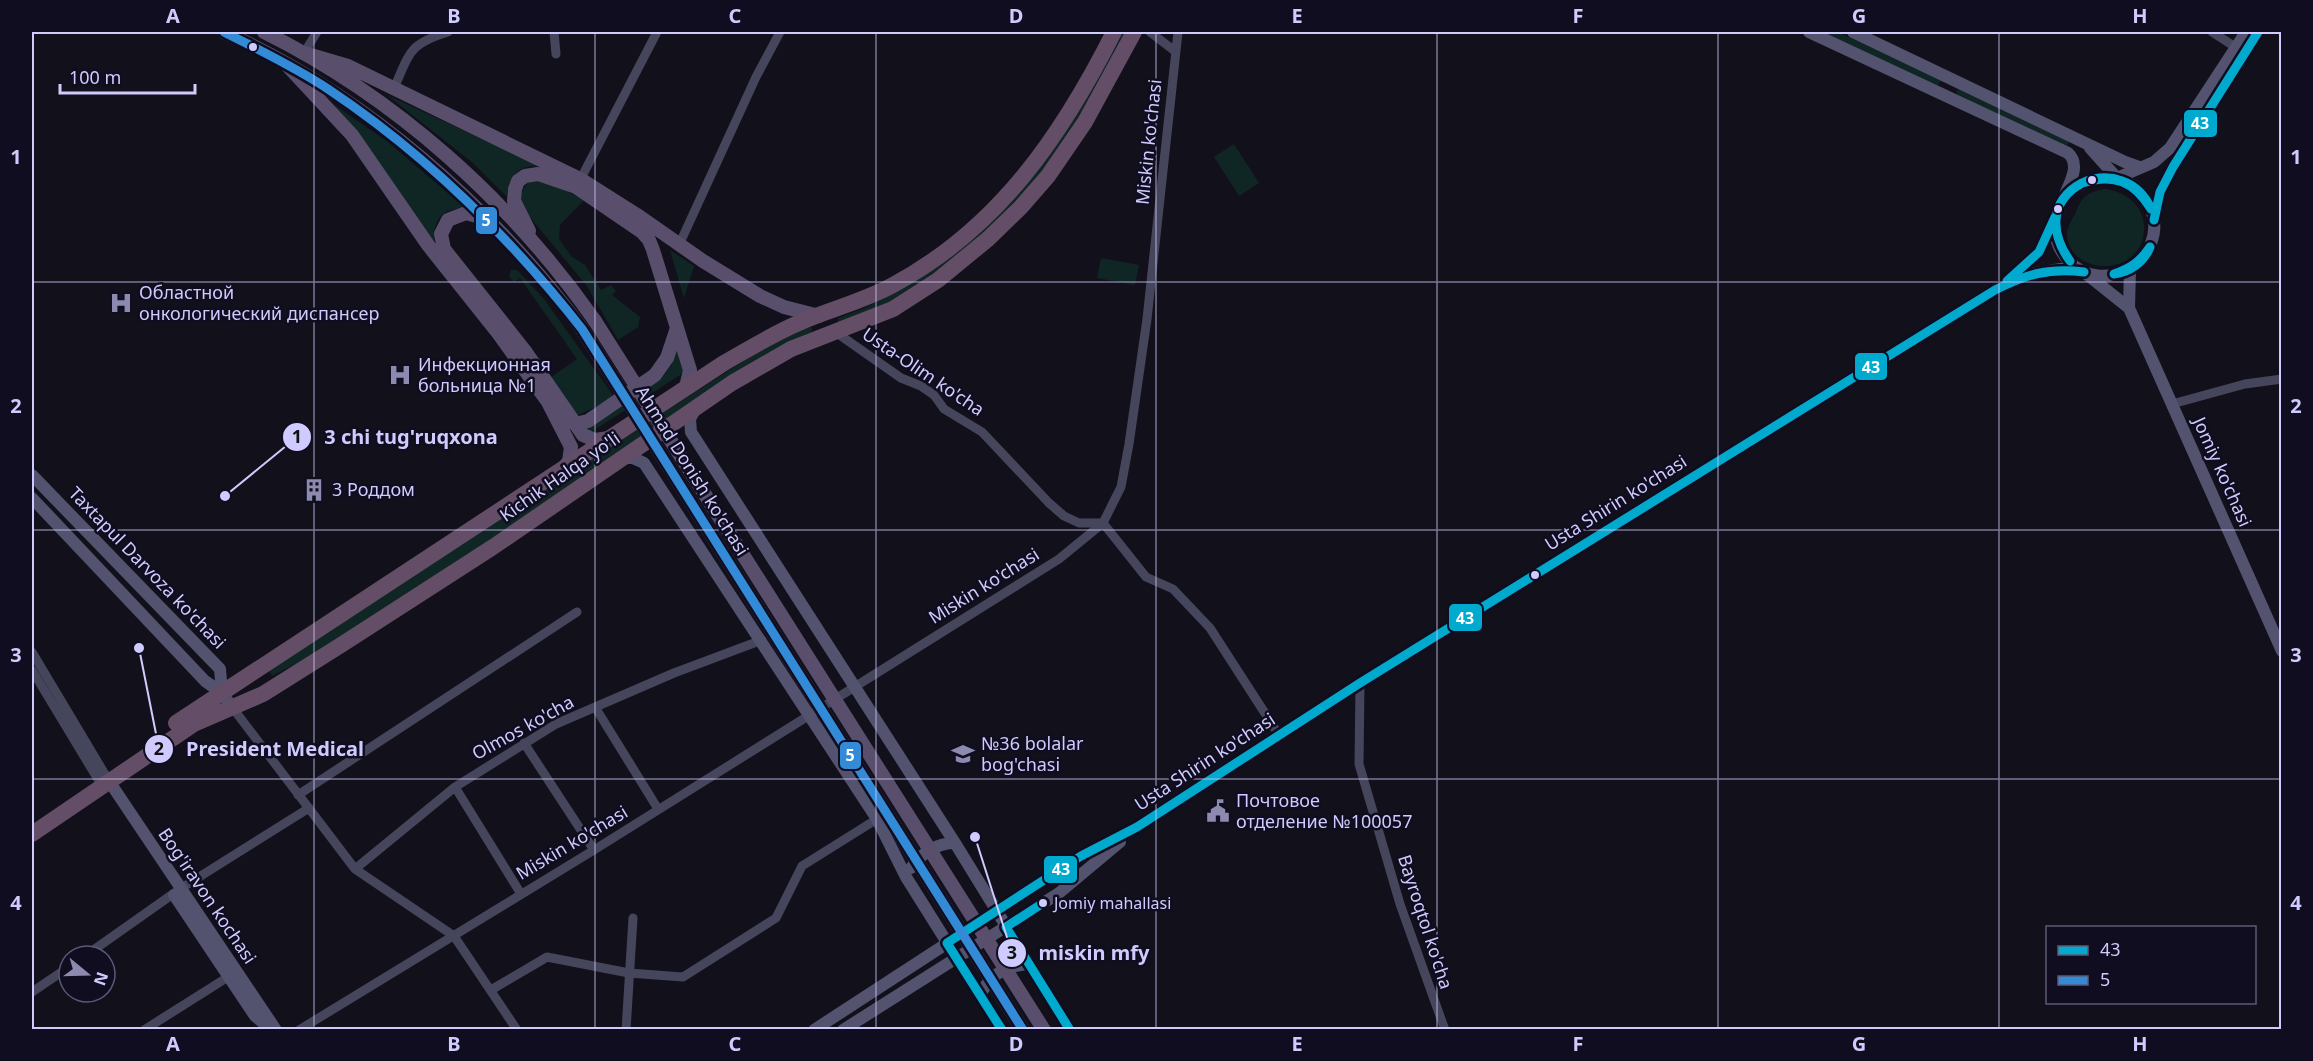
<svg xmlns="http://www.w3.org/2000/svg" width="2313" height="1061" font-family="'Noto Sans',sans-serif">
<rect width="100%" height="100%" fill="#12111b"/>
<path fill="#102625" d="M1121,32H1127L1077,124L1034,183L962,254L888,303L838,323V318L865,308L894,293L971,240Z
M1822,32H1838L1941,80L1938,86Z
M1959,89L2069,141L2067,147L1958,95L1956,91Z
M387,95L540,166C519,164 507,177 507,197L473,163Z
M329,101L388,142L463,206C459,209 453,209 448,211C434,217 433,233 435,247Z
M1234,144L1259,183L1239,196L1214,157Z
M546,180L584,200L560,225L559,239L571,256L585,265L601,290L611,285L616,291L612,295L640,317L638,327L618,340L587,286L525,211C520,200 519,191 529,182Z
M2106,189C2131,193 2151,213 2142,241C2129,279 2067,271 2067,234C2067,227 2073,218 2076,212C2082,196 2088,192 2106,189Z
M670,250L694,266L684,298Z
M1101,258L1139,265L1135,285L1097,278Z
M511,270H517L544,299L615,398L574,417L550,378L577,359L520,278L514,282L509,276Z
M810,326L812,329L811,333L305,659L272,676L268,669L774,341Z
M677,347L684,369L680,375L591,432L582,426L590,425L661,379L671,366Z"/>
<g fill="none" stroke-linecap="round" stroke-linejoin="round">
<path stroke="#45465c" stroke-width="9" d="M554,32L556,54
M1150,32L1176,52
M2212,32L2240,50
M304,53L317,32
M394,88C410,53 408,44 448,32
M578,184L657,32
M679,245L756,77L780,32
M834,331L901,378L921,386L934,395L944,409L982,432L1049,503L1064,516L1079,523H1103L1146,577L1173,589L1210,628L1279,735
M2172,404L2245,384L2282,379
M32,652L109,781
M32,670L102,786
M1360,683L1359,764L1400,904L1445,1030
M232,707L355,869L454,936L517,1030
M595,707L658,809
M524,743L594,850
M455,787L521,894
M298,795L577,612
M355,869L455,787L556,724L674,673L762,640
M85,956L180,889L309,808
M491,990L547,957L629,973L683,977L776,918L802,866L877,819
M32,992L69,967
M144,1030L228,977
M299,1030L594,850L1059,559L1103,523L1121,487L1129,444L1147,319L1178,32
M626,1030L633,918"/>
<path stroke="#53526f" stroke-width="12" d="M1809,32L2068,153C2093,176 2030,217 2067,259C2102,300 2170,259 2151,209C2135,168 2087,169 2062,201
M1853,32L2125,162L2139,167
M2090,148L2117,178L2154,162L2170,148L2246,32
M2154,218L2160,192L2173,167L2258,32
M2130,269L2129,308L2282,651
M2013,276L2039,252L2053,221
M696,408L690,419L691,432L955,843L1070,1030
M622,458H633L644,463L877,819L906,877L1002,1030
M32,475L220,669L222,693
M32,498L205,681L222,693L232,707
M109,781L276,1030
M911,868C922,853 936,843 955,843
M174,895L255,1016L268,1027
M980,996C989,975 1007,965 1030,964
M814,1030L1081,856L1137,827L1360,683L1995,290L2030,274L2061,269L2084,272L2129,308
M843,1030L1059,893L1120,842"/>
<path stroke="#594f6d" stroke-width="14" d="M224,32C364,95 491,206 582,329
M264,32C395,97 511,201 595,321
M304,53L348,66L580,179L640,217L703,261L760,296L784,307L819,316
M285,63L352,135L428,245L498,333L548,402L571,447L569,461L563,469
M484,218L466,213L448,220L441,234L444,249L525,351L583,435L595,440L609,438
M529,231L514,201L515,189L518,181L525,176L538,174L576,187L642,232L649,240L653,250L690,370L686,387
M568,420L575,424L588,421L655,375L667,358L677,328"/>
<path stroke="#644e67" stroke-width="16" d="M176,723L724,363C749,349 774,333 801,322C831,309 864,301 893,285C999,228 1062,135 1114,32
M32,834L194,724L263,694L341,645L493,547L732,383L791,349L893,309L938,280L988,239L1021,207L1048,176L1085,122L1134,32"/>
<path stroke="#594f6d" stroke-width="14" d="M595,321L1044,1030
M582,329L1023,1030"/>
<g stroke="#0f0d1f" stroke-width="14">
<path id="bus-1" d="M2082,183C2109,171 2139,181 2151,209
M2082,183C2114,173 2134,181 2151,209
M2154,220L2160,192L2173,167L2258,32
M2070,261C2050,233 2049,201 2082,183
M2114,274C2131,268 2140,262 2150,247
M2114,274C2130,272 2144,262 2150,247
M2007,281L2039,252L2055,217
M1043,903L1006,927L1070,1030
M1002,1030L947,943L1081,856L1137,827L1360,683L1995,290C2027,274 2048,268 2084,272"/>
</g>
<g stroke="#0f0d1f" stroke-width="14">
<path id="bus-2" d="M224,32C259,50 295,67 328,89C427,155 509,236 582,329L1023,1030"/>
</g>
<use href="#bus-1" stroke="#00a9ce" stroke-width="9"/>
<use href="#bus-2" stroke="#338bd7" stroke-width="9"/>
</g>
<path fill="none" stroke="#cfcbfe" stroke-width="1.5" stroke-opacity="0.55" d="M314,32V1030M595,32V1030M876,32V1030M1156,32V1030M1437,32V1030M1718,32V1030M1999,32V1030M32,282H2282M32,530H2282M32,779H2282"/>
<defs>
<g id="hospital-bare" transform="scale(1.8)"><path d="M-5-5h3v3.5h4V-5h3V5h-3V1.5h-4V5h-3Z" fill="#8d8aaf" stroke="#0f0d1f" stroke-width="2.5" paint-order="stroke"/></g>
<g id="building-bare" transform="scale(1.8)"><path d="M-4-6H4V6H1V3H-1V6H-4ZM-2.5-4.3h1.7v1.8h-1.7ZM.8-4.3h1.7v1.8H.8ZM-2.5-1h1.7V.8h-1.7ZM.8-1h1.7V.8H.8Z" fill="#8d8aaf" stroke="#0f0d1f" stroke-width="2.5" paint-order="stroke"/></g>
<g id="school-bare" transform="scale(1.8)"><path d="M0-5L7-2L0 1L-7-2ZM-4 1L0 2.5L4 1V4Q0 6-4 4Z" fill="#8d8aaf" stroke="#0f0d1f" stroke-width="2.5" paint-order="stroke"/></g>
<g id="civic-bare" transform="scale(1.8)"><path d="M-.6-6.5H3V-4.5H.6V-3L4-1V1h2V6H-6V1h2V-1L-.6-3ZM-1.2 2.5V6h2.4V2.5Z" fill="#8d8aaf" stroke="#0f0d1f" stroke-width="2.5" paint-order="stroke"/></g>
</defs>
<g fill-rule="evenodd">
<use href="#hospital-bare" x="121" y="303"/>
<use href="#hospital-bare" x="400" y="375"/>
<use href="#building-bare" x="314" y="490"/>
<use href="#school-bare" x="963" y="754"/>
<use href="#civic-bare" x="1218" y="811"/>
</g>
<g fill="#cfcbfe" stroke="#0f0d1f" stroke-width="2">
<circle cx="253" cy="47" r="5"/>
<circle cx="2092" cy="180" r="5"/>
<circle cx="2058" cy="209" r="5"/>
<circle cx="1535" cy="575" r="5"/>
<circle cx="1043" cy="903" r="5"/>
</g>
<g text-anchor="middle" stroke-width="5" stroke-linejoin="round" paint-order="stroke">
<g font-size="16" fill="#cfcbfe" stroke="#0f0d1f" text-anchor="start">
<text x="1054" y="909">Jomiy mahallasi</text>
</g>
<g font-size="18" fill="#cfcbfe" stroke="#0f0d1f">
<text transform="translate(1149 142) rotate(-84)" y="6">Miskin ko'chasi</text>
<text transform="translate(923 372) rotate(34)" y="6">Usta-Olim ko'cha</text>
<text transform="translate(692 471) rotate(58)" y="6">Ahmad Donish ko'chasi</text>
<text transform="translate(2222 472) rotate(66)" y="6">Jomiy ko'chasi</text>
<text transform="translate(560 477) rotate(-35)" y="6">Kichik Halqa yo'li</text>
<text transform="translate(1616 503) rotate(-32)" y="6">Usta Shirin ko'chasi</text>
<text transform="translate(147 568) rotate(46)" y="6">Taxtapul Darvoza ko'chasi</text>
<text transform="translate(984 586) rotate(-32)" y="6">Miskin ko'chasi</text>
<text transform="translate(523 728) rotate(-29)" y="6">Olmos ko'cha</text>
<text transform="translate(1205 762) rotate(-33)" y="6">Usta Shirin ko'chasi</text>
<text transform="translate(572 843) rotate(-31)" y="6">Miskin ko'chasi</text>
<text transform="translate(207 896) rotate(56)" y="6">Bog'iravon kochasi</text>
<text transform="translate(1425 922) rotate(72)" y="6">Bayroqtol ko'cha</text>
</g>
<g font-size="18" fill="#cfcbfe" stroke="#0f0d1f" text-anchor="start">
<text x="139" y="299">Областной<tspan x="139" dy="21">онкологический диспансер</tspan></text>
<text x="418" y="371">Инфекционная<tspan x="418" dy="21">больница №1</tspan></text>
<text x="332" y="496">3 Роддом</text>
<text x="981" y="750">№36 bolalar<tspan x="981" dy="21">bog'chasi</tspan></text>
<text x="1236" y="807">Почтовое<tspan x="1236" dy="21">отделение №100057</tspan></text>
</g>
</g>
<path fill="none" stroke="#cfcbfe" stroke-width="2" d="M225 496L297 437M139 648L159 749M975 837L1012 953"/>
<g fill="#cfcbfe" stroke="#0f0d1f" stroke-width="2">
<circle cx="225" cy="496" r="6"/>
<circle cx="139" cy="648" r="6"/>
<circle cx="975" cy="837" r="6"/>
<circle cx="297" cy="437" r="15"/>
<circle cx="159" cy="749" r="15"/>
<circle cx="1012" cy="953" r="15"/>
</g>
<g font-size="18" text-anchor="middle" font-weight="bold" fill="#111">
<text x="297" y="443">1</text>
<text x="159" y="755">2</text>
<text x="1012" y="959">3</text>
</g>
<g font-size="20" text-anchor="middle" font-weight="bold" fill="#cfcbfe" stroke="#0f0d1f" stroke-width="5" stroke-linejoin="round" paint-order="stroke">
<text x="411" y="444">3 chi tug'ruqxona</text>
<text x="275" y="756">President Medical</text>
<text x="1094" y="960">miskin mfy</text>
</g>
<g stroke="#0f0d1f" stroke-width="2">
<rect x="2183" y="109" width="35" height="29" rx="6" fill="#00a9ce"/>
<rect x="475" y="206" width="23" height="29" rx="6" fill="#338bd7"/>
<rect x="1854" y="352" width="34" height="29" rx="6" fill="#00a9ce"/>
<rect x="1448" y="603" width="35" height="29" rx="6" fill="#00a9ce"/>
<rect x="839" y="741" width="23" height="29" rx="6" fill="#338bd7"/>
<rect x="1043" y="855" width="35" height="29" rx="6" fill="#00a9ce"/>
</g>
<g font-size="16" text-anchor="middle" font-weight="bold" fill="#fff">
<text x="2200" y="129">43</text>
<text x="486" y="226">5</text>
<text x="1871" y="373">43</text>
<text x="1465" y="624">43</text>
<text x="850" y="761">5</text>
<text x="1061" y="875">43</text>
</g>
<rect width="2313" height="1061" fill="none" stroke="#0f0d1f" stroke-width="66"/>
<rect x="2046" y="926" width="210" height="78" fill="#0f0d1f" stroke="#5c5978" stroke-width="1.5"/>
<rect x="2058" y="946" width="30" height="9" fill="#00a9ce" stroke="#5c5978" stroke-width="1.5"/>
<text x="2100" y="956" font-size="18" fill="#cfcbfe">43</text>
<rect x="2058" y="976" width="30" height="9" fill="#338bd7" stroke="#5c5978" stroke-width="1.5"/>
<text x="2100" y="986" font-size="18" fill="#cfcbfe">5</text>
<g transform="translate(87 974) rotate(109)"><circle r="28" fill="#0f0d1f" stroke="#5c5978" stroke-width="1.5"/>
<path d="M0-4.5L10 22L0 15L-10 22Z" fill="#8d8aaf"/>
<text y="-9" font-size="16" font-weight="bold" text-anchor="middle" fill="#cfcbfe">N</text>
</g>
<path d="M60 84v9h135v-9" fill="none" stroke="#cfcbfe" stroke-width="3"/>
<text x="69" y="84" font-size="18" fill="#cfcbfe" stroke="#0f0d1f" stroke-width="4.5" paint-order="stroke">100 m</text>
<rect x="33" y="33" width="2247" height="995" fill="none" stroke="#cfcbfe" stroke-width="2"/>
<g font-size="20" text-anchor="middle" font-weight="bold" fill="#cfcbfe">
<text x="173" y="23">A</text>
<text x="454" y="23">B</text>
<text x="735" y="23">C</text>
<text x="1016" y="23">D</text>
<text x="1297" y="23">E</text>
<text x="1578" y="23">F</text>
<text x="1859" y="23">G</text>
<text x="2140" y="23">H</text>
<text x="16" y="164">1</text>
<text x="2296" y="164">1</text>
<text x="16" y="413">2</text>
<text x="2296" y="413">2</text>
<text x="16" y="662">3</text>
<text x="2296" y="662">3</text>
<text x="16" y="910">4</text>
<text x="2296" y="910">4</text>
<text x="173" y="1051">A</text>
<text x="454" y="1051">B</text>
<text x="735" y="1051">C</text>
<text x="1016" y="1051">D</text>
<text x="1297" y="1051">E</text>
<text x="1578" y="1051">F</text>
<text x="1859" y="1051">G</text>
<text x="2140" y="1051">H</text>
</g>
</svg>
